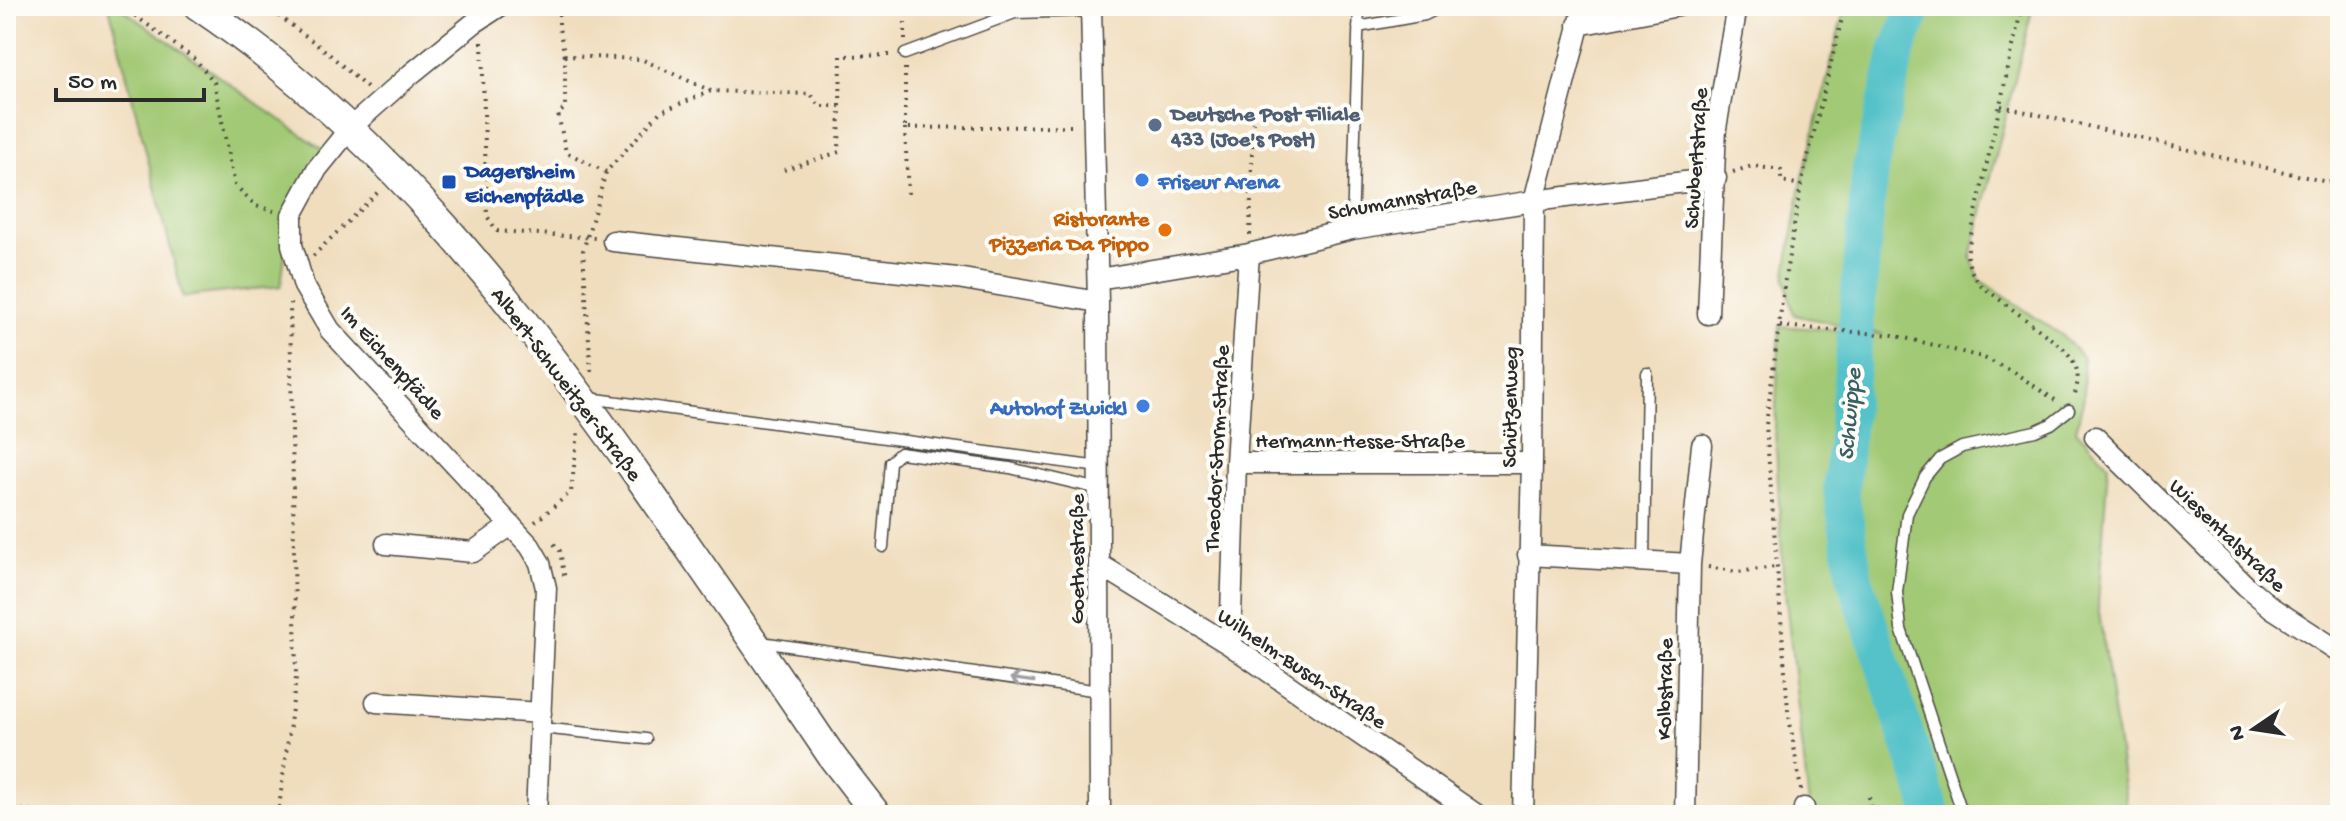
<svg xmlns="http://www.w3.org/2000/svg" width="2346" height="821" font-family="'Gochi Hand',sans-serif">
<rect width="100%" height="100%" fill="#fdfcf7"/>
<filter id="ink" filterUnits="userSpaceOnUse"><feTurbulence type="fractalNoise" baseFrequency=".0125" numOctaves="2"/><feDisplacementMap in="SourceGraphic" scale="16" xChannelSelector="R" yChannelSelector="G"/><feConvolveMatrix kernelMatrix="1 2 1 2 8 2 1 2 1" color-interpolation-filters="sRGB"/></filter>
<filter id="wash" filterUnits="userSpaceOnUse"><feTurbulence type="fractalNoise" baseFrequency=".006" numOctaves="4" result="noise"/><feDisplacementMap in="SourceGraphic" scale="32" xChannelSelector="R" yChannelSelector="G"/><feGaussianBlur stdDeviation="1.8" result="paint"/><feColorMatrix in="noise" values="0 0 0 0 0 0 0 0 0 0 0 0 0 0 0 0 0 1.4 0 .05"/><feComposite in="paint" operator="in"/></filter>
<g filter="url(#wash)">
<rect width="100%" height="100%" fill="#f0ddbd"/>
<path fill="#a2c975" stroke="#667a50" stroke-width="2" d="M109,6H118L325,151L290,211L281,286L183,297Z
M1850,6H2033L1971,257L1980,280L2063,336L2083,358L2084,397L2076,430L2108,464L2098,605L2128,815H1810L1783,574L1775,428L1780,326L1883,334L1794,315L1785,279L1801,185L1842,18Z"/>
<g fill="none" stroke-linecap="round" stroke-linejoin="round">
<path stroke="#54c2c9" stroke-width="36" d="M1915,6L1898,49L1870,169L1841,491L1855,579L1933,815"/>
</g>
</g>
<g filter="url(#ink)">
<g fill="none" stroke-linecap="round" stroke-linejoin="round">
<g stroke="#494641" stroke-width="13">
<path id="lane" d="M1358,27L1425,15L1443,6
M905,54L1015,13L1091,11
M1352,229L1359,6
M589,398L1099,467
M883,547L890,462L900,453L1010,468L1099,489
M1644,561L1647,373
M761,642L1099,691
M541,728L646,739
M1963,815L1901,629L1897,592L1907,514L1925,477L1940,459L1962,447L2035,431L2051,424L2069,410"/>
</g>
<g stroke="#494641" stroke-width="23">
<path id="street" d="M500,6L474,23L411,74L351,127L317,169L292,215V245L304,286L330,330L530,546L540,563L546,588L536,815
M1091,6L1098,302L1100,815
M1578,25L1678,6
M613,241L957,278L1098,302
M1098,279L1249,254L1352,229L1534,201L1716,178
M1708,314L1716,128L1737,6
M2095,437L2246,586L2272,608L2340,652
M1236,463H1532
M386,544L473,552L511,525
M1528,555L1690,564
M1099,564L1230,645L1477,815
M1230,645L1236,463L1249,254
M376,702L541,713
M1804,808L1805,815
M1523,815L1532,463L1534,201L1584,6
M1685,815L1690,564L1702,445"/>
</g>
<g stroke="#494641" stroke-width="31">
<path id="secondary" d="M198,6C382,130 518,305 644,484C708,575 771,666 833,758L877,815"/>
</g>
<path stroke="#494641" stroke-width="4" stroke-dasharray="2 6" stroke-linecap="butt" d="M122,6L196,60L214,82L235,185L256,206L274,211
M266,6L327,52L367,88
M356,6L358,7
M559,6V28L565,56
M2022,6L1967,253C1968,267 1973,276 1982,286L2063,348C2078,364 2081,375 2074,397
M905,40V6
M482,42L487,216L497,231L596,238
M905,68V128L1077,126
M840,106L841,56L893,55
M2001,106L2340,185
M905,128L908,195
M606,172L566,152L558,114L565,108V56L641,59L711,91
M1733,172L1752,166L1781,170V181L1801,185
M1250,235L1253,122
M313,256L381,189
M1780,326L1893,335L1982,357L2012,371L2058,402
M591,371L583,251L606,172L660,112L711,91L811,94L819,106H840L839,152L784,170
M535,522L571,492L578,433
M554,544L560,551L565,580
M1708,567L1737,572L1775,567
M1801,790L1788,710L1766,425L1785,279L1801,185L1845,6
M1869,797L1872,815
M6,808L56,815
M278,815L296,678L290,303"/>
<use href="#lane" stroke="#fff" stroke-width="10"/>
<use href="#street" stroke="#fff" stroke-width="20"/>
<use href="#secondary" stroke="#fff" stroke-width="28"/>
</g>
<defs><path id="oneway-shaft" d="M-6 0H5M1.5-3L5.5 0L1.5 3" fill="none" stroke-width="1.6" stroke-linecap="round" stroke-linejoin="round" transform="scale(2)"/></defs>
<use stroke="#a0a0a0" href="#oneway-shaft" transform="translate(1022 680) rotate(-172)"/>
</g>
<circle fill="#5c6f8a" stroke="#fdfcf7" stroke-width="3" cx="1155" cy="125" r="8"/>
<g fill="#3f7fe0" stroke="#fdfcf7" stroke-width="3">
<circle cx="1142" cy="180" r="8"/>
<circle cx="1143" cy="406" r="8"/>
</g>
<rect fill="#1a4fb4" stroke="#fdfcf7" stroke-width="3" x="441" y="174" width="16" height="16" rx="4"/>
<circle fill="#e8710a" stroke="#fdfcf7" stroke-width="3" cx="1165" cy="230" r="8"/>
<g text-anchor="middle" stroke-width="8" stroke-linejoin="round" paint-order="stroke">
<g font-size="22" font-weight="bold" fill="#4e5e75" stroke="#fdfcf7" text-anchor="start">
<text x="1171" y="120">Deutsche Post Filiale<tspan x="1171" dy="25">433 (Joe's Post)</tspan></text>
</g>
<g font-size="22" fill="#2b2b2b" stroke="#fdfcf7">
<text transform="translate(1694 158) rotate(-86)" y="8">Schubertstraße</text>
<text transform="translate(1402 198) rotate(-10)" y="8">Schumannstraße</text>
<text transform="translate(394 361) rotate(48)" y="8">Im Eichenpfädle</text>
<text transform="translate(568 383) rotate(53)" y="8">Albert-Schweitzer-Straße</text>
<text transform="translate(1508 407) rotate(-89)" y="8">Schützenweg</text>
<text x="1360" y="447">Hermann-Hesse-Straße</text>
<text transform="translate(1215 448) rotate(-87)" y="8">Theodor-Storm-Straße</text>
<text transform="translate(2229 534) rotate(44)" y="8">Wiesentalstraße</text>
<text transform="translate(1075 559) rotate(-90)" y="8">Goethestraße</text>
<text transform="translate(1303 667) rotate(34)" y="8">Wilhelm-Busch-Straße</text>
<text transform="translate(1663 689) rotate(-89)" y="8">Kolbstraße</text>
</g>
<g font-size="22" font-weight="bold" fill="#164399" stroke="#fdfcf7" text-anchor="start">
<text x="465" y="177">Dagersheim<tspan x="465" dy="25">Eichenpfädle</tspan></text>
</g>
<g font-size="22" font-weight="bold" fill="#366cbe" stroke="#fdfcf7" text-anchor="start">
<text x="1158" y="188">Friseur Arena</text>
<text x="1127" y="414" text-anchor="end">Autohof Zwickl</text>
</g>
<g font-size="22" font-weight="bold" fill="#c56008" stroke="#fdfcf7" text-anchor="end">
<text x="1149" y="225">Ristorante<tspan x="1149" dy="25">Pizzeria Da Pippo</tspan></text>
</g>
<g font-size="24" font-style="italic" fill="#396062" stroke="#fdfcf7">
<text transform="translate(1848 414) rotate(-85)" y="8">Schwippe</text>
</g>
</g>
<rect width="2346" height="821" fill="none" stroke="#fdfcf7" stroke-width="32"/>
<g transform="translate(2254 729) rotate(257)" stroke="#fdfcf7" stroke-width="6" paint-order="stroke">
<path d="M0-6L14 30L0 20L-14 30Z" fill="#2b2b2b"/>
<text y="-12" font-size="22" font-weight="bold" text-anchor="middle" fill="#2b2b2b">N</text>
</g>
<path d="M56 88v12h148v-12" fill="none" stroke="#2b2b2b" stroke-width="4"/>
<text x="68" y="88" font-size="24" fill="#2b2b2b" stroke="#fdfcf7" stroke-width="6" paint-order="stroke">50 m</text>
</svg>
